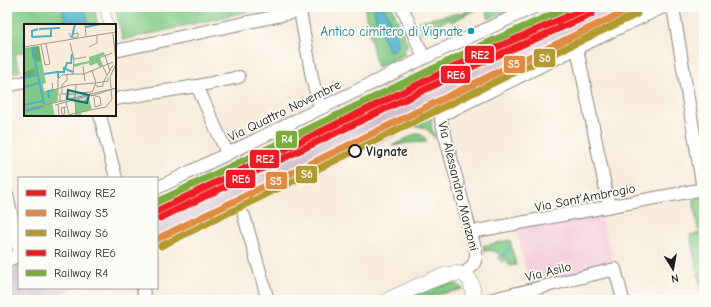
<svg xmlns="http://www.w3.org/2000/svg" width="711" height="307" font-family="'Comic Neue',sans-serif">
<rect width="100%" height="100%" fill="#fdfcf7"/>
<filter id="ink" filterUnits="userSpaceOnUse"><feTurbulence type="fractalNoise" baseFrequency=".025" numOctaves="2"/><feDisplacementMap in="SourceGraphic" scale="8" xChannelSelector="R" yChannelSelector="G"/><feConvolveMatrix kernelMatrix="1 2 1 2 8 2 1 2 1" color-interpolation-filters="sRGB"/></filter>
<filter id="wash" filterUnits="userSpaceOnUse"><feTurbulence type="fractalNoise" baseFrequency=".012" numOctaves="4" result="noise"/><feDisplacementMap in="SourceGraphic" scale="16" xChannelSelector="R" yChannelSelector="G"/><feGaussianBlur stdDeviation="0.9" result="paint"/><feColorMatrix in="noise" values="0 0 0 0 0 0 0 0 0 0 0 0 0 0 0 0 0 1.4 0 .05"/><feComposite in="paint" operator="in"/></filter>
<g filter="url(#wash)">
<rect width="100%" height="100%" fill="#f8ecdb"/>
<path fill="#f5cfdb" d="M599,212L615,265L529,285L516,227Z"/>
<path fill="#d1bdcc" d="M554,7H650L485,86L487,91L439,115L244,209V211L157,250V197L402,77Z
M19,265V288H75L49,300H7V271Z"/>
<path fill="#81c984" stroke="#4e7250" d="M7,7H94L98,25H25V51L15,54L20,71L7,74Z
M115,7H268L123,40Z
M364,7H392L408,46L403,49L405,54L377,68Z
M495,7H515L489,19L485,9Z
M476,10L451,22L449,19L439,24L440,26L423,33L418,21Z
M432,118L431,125L435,139C430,131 425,126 415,126Z
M417,134C422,134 425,137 427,142L408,143L392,146L413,135Z
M704,197V229L698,230L693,199Z
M704,232V299H703L690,235Z
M510,240L516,265L510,266L506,259L503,262L498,258L500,255C495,250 491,250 484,251L483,246Z
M452,283L457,284L463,289L414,300H402C418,293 434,286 452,283Z"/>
<path fill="#4bafca" stroke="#346673" d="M62,7H84L89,25H66Z
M374,7H384L398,38V47C394,51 391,52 387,48L375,16Z"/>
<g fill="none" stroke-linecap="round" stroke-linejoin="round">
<path stroke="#4bafca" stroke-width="3" d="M504,255L509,249"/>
</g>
</g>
<g filter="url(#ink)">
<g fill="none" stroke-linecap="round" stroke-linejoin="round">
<g stroke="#8a847c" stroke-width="10">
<path id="pedestrian" d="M104,7L109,25"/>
</g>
<g stroke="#8a847c" stroke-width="14">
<path id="minor" d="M402,7L424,58
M673,7L703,189
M577,48L609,206
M115,51L300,11L312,78L320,107
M7,86L25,82
M197,86L239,77
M115,99L197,86L227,153
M100,115L106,140L116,178
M157,188L424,58L534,7
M7,194L19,252
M244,216L268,300
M471,232L704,189
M7,261L19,255
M463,274C471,269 477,262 476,252L447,143L441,120L442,115L577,48L663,7
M143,288L145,300
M489,300L615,269L623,300"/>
</g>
<g stroke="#8a847c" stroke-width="16">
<path id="tertiary" d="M388,300C404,293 446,270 461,274C464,274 467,277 469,279C473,284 473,294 474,300"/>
</g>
<use href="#pedestrian" stroke="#fff" stroke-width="9"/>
<use href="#minor" stroke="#fff" stroke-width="12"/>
<use href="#tertiary" stroke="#fff" stroke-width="15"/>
<g stroke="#fdfcf7" stroke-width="10">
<path id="rail-1" d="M157,211L479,55L589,7"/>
</g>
<g stroke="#fdfcf7" stroke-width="10">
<path id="rail-2" d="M157,239L502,70L634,7"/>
</g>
<g stroke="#fdfcf7" stroke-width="10">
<path id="rail-3" d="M161,246L505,77L637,14"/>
</g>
<g stroke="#fdfcf7" stroke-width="10">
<path id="rail-4" d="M160,218L482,62L592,14"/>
</g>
<g stroke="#fdfcf7" stroke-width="10">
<path id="rail-5" d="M157,202L476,48L569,7"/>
</g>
<use href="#rail-1" stroke="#ed1c24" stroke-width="7"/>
<use href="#rail-2" stroke="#e18a43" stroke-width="7"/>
<use href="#rail-3" stroke="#b29a2e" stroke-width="7"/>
<use href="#rail-4" stroke="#ed1c24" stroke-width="7"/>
<use href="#rail-5" stroke="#7cac3a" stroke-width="7"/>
</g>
</g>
<circle fill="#0f9aa8" stroke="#fdfcf7" stroke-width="1.5" cx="471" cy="31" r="4"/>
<circle fill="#fdfcf7" stroke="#1c1c1c" stroke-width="2" cx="355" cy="151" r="6"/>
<g text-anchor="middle" stroke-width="3.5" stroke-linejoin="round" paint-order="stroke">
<g font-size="13" fill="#0d838f" stroke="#fdfcf7" text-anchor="end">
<text x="463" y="36">Antico cimitero di Vignate</text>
</g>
<g font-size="13" fill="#1c1c1c" stroke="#fdfcf7">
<text transform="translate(284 110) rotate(-26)" y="5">Via Quattro Novembre</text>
<text transform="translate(459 186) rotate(76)" y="5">Via Alessandro Manzoni</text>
<text transform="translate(585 197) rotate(-11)" y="5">Via Sant'Ambrogio</text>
<text transform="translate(548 271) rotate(-14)" y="5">Via Asilo</text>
</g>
<g font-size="13" font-weight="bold" fill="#1c1c1c" stroke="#fdfcf7" text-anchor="start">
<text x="366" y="156">Vignate</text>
</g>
</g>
<g transform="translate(24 24)">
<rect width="92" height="92" fill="#f8ecdb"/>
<path d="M15,22L22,59L19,60L20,67L33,65L34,77L28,79L31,92H0V24ZM80,28L81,31L75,33L78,42L75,43L73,39L66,42L65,39L50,43V40L65,37V33ZM64,72L68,85L57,89V92H55V90L54,92H41L52,91L51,76L60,79Z" fill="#81c984"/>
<path d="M15,22L17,37L12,38L8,23ZM11,44L12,51L0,54V48Z" fill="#68ad72"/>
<path fill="none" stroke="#4bafca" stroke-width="2" d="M62,3L76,0M15,5L36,4M8,13L27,12V4M8,13V7L14,5M48,13L51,0M8,23L10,36M48,30L47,39H43L41,45L49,48M11,37L20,80M20,50L33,48M0,54L13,51M34,54V48H40V43M0,63L15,59M25,74L24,67L29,66M0,81L18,77M2,87L20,82"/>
<path fill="none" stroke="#a0998f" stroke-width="1" d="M61,0L62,12M45,9L47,14L54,13V9L50,10M89,10L92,37M46,19L50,35L49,51M17,21L21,41L26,40L22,20M0,23L92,8M65,23L73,19V12M81,32L86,47M50,35L62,33M59,42L61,57M68,46L72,59M49,50H60L89,38M83,51L75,34L88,29M80,57L89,41M28,59L29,66L46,61L72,59M73,61V63L79,62V57M87,64L86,53L92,40M51,69L68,68L72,59L84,57V54M38,70V61L43,56V51M34,72V55L38,51L49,50M67,72L92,64M47,75L51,74L52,61M51,75L52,92M55,75V77H64V72M38,77H36V70H51M42,78L45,90M34,80L35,92M31,81L67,71L76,73L77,81L71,83L70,73M40,83L41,90H38L37,84L42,83M0,86L92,64M57,88L82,83L88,75L87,66M41,92L56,88"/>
<path fill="#0f766e" fill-opacity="0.15" stroke="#0f766e" stroke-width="2" d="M44,66L65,71L63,79L43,75Z"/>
<rect width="92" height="92" fill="none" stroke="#1c1c1c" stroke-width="2"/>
</g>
<g stroke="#fdfcf7" stroke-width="1.5">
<rect x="464" y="45" width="31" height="19" rx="4" fill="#ed1c24"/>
<rect x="533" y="48" width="23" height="20" rx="4" fill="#b29a2e"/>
<rect x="503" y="55" width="23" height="19" rx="4" fill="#e18a43"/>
<rect x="440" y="65" width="31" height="19" rx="4" fill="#ed1c24"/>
<rect x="275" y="130" width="23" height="19" rx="4" fill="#7cac3a"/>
<rect x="249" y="149" width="31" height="20" rx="4" fill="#ed1c24"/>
<rect x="295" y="165" width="23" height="19" rx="4" fill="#b29a2e"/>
<rect x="225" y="169" width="31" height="20" rx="4" fill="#ed1c24"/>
<rect x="265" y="171" width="23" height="19" rx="4" fill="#e18a43"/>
</g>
<g font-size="11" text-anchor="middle" font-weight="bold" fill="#fff">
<text x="480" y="59">RE2</text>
<text x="545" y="62">S6</text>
<text x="514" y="68">S5</text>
<text x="456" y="79">RE6</text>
<text x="287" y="143">R4</text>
<text x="265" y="163">RE2</text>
<text x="307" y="178">S6</text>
<text x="241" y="183">RE6</text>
<text x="276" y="185">S5</text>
</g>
<rect width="711" height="307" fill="none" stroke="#fdfcf7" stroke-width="24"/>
<rect x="18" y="177" width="140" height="112" fill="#fdfcf7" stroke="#a3a29f"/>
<rect x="26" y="190" width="20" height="6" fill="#ed1c24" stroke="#a3a29f"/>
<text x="54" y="197" font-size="12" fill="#1c1c1c">Railway RE2</text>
<rect x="26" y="210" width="20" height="6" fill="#e18a43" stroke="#a3a29f"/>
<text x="54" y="217" font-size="12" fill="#1c1c1c">Railway S5</text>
<rect x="26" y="230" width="20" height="6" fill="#b29a2e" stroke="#a3a29f"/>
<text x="54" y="237" font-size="12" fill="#1c1c1c">Railway S6</text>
<rect x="26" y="250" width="20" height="6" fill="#ed1c24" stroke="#a3a29f"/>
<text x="54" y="257" font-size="12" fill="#1c1c1c">Railway RE6</text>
<rect x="26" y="270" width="20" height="6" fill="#7cac3a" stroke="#a3a29f"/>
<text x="54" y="277" font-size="12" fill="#1c1c1c">Railway R4</text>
<g transform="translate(673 269) rotate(169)" stroke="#fdfcf7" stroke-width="3" paint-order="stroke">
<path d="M0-3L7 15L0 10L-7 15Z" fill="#1c1c1c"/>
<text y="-6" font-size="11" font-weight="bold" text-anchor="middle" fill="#1c1c1c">N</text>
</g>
</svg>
